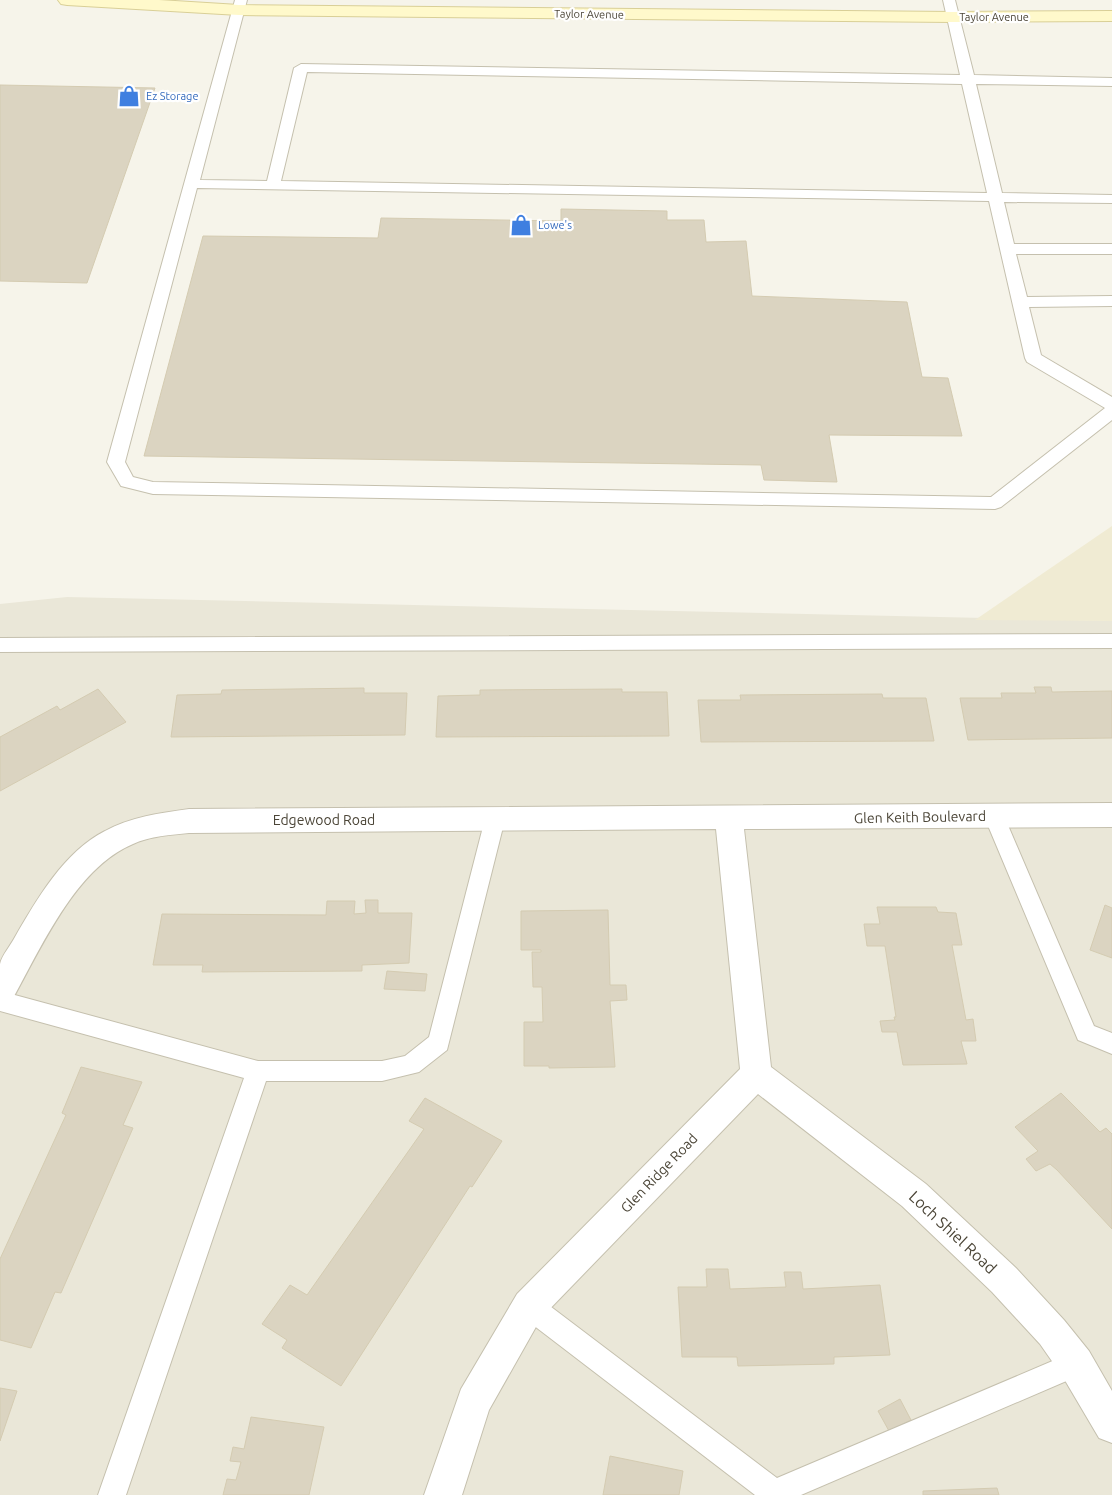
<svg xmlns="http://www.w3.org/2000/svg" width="1112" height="1495" font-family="Ubuntu,sans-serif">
<rect width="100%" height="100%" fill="#f6f4ea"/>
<path fill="#eae7d8" d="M67,597L1112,621V1495H0V604Z"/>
<path fill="#f0ebd3" d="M1112,526V621L975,620Z"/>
<path fill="#dbd4c1" stroke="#d4cbb1" d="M0,85L155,88L87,283L0,281Z
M561,209L667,211V220H704L706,242L746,241L752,296L907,302L922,377L948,378L962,436L829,435L837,482L764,480L761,465L144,456L203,236L378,238L381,218L561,221Z
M1034,687H1051L1052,692L1112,691V738L968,740L960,698H1002L1001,693H1036Z
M364,688V693H407L405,735L171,737L177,695L221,694L222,690Z
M98,689L126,722L0,791V737L57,706L60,710Z
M622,689V692H667L669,736L436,737L438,696L480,695V690Z
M882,694L883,698H926L934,741L701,742L698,700H741L740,695Z
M365,900H378V913H412L409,963L362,965V971L202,972L203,965H153L162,914L326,915L327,901H355L354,914L366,913Z
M1105,905L1112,908V958L1090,950Z
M877,907H936L938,912L956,913L962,945H952L966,1020L973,1019L976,1041H961L967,1064L903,1065L897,1032H882L880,1021L895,1020L894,1017H896L885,946H867L864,924H880Z
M608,910L610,985H626L627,1000L610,1001L615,1067L549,1068V1066H524V1022H543L542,987H533L532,952H541V950H521V911Z
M387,971L427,974L425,991L384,989Z
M81,1067L142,1082L123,1125L133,1128L61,1293L55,1292L31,1348L0,1340V1259L66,1115L62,1113Z
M1061,1093L1100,1132L1106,1128L1112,1134V1229L1057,1170L1050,1164L1036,1171L1026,1159L1038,1151L1015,1127Z
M425,1098L502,1141L472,1187L470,1186L341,1386L282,1348L287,1340L262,1324L290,1285L307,1295L424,1129L409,1121Z
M706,1269H728L730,1289L786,1287L784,1272H801L803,1289L880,1285L890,1355L834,1357V1364L738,1366L737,1357H682L678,1287H707Z
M0,1388L17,1391L0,1441Z
M900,1399L911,1420L889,1431L878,1411Z
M251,1417L324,1427L309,1495H223L227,1479L236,1480L241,1462L230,1461L233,1447L244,1449Z
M610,1456L683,1471L679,1495H603Z
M997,1488L999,1495H923V1491Z"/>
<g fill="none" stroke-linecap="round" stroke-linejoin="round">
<g stroke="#c5c0ae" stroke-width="2">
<path id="service" d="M235,0H247L200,180L267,181L294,68L301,64L960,75L943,0H955L974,75L1112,78V86L976,84L1002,193L1112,195V203L1004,202L1014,244H1112V254H1016L1027,297L1112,296V306L1029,307L1041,355L1112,397V420L1001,507L995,509L153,494L121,486L107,462ZM307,72L962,84L987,193L281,181ZM197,188L989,201L1025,358L1027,362L1105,408L991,497L153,482L133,477L125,462Z
M1112,634V648L0,652V638Z
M994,808L1001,810L1004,816L1094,1026L1112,1033V1054L1078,1040L984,816L987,810Z
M495,811L502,813L505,819L447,1050L419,1072L382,1081H266L126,1495H98L244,1078L0,1011V991L258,1061H382L405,1056L429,1037L485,819L488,813Z
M529,1293L538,1297L777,1478L1076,1351L1085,1355L1089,1364L1085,1373L801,1495H755L520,1315L516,1306L520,1297Z"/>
</g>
<g stroke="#c5c0ae" stroke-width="2">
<path id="minor" d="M1112,803V827L744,829L771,1067L926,1184L1016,1268L1064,1320L1089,1351L1112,1391V1443L1099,1438L1063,1377L1040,1344L992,1292L902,1206L758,1094L541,1318L489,1410L462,1495H424L461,1389L517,1294L740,1069L716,829L189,833C171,835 150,836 133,844C75,868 40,950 11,1002L0,1005C0,993 0,976 0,964C2,955 11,945 15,937C37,899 64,852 105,831C130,817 160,813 189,809Z"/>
</g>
<g stroke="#d9cf97" stroke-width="2">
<path id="secondary" d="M58,0H159L239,5L953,12L1112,11V21L953,22L239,15L67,5L61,4Z"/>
</g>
<use href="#service" fill="#fff" fill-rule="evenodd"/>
<use href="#minor" fill="#fff" fill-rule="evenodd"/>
<use href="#secondary" fill="#fff9cb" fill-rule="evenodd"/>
</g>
<defs>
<g id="shop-bare" transform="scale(1.725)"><path d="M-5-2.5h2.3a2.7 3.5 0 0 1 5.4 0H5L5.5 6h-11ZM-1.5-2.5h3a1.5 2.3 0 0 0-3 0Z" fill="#3f7fe0" stroke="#fff" stroke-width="2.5" paint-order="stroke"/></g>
</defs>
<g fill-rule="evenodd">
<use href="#shop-bare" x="129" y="96"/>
<use href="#shop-bare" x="521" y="225"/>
</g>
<g text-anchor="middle" stroke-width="4.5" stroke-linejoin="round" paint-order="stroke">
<g font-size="11" fill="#4b4537" stroke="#fff">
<text transform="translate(589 14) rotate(1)" y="4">Taylor Avenue</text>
<text x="994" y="21">Taylor Avenue</text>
</g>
<g font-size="11" fill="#366cbe" stroke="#fff" text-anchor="start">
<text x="146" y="100">Ez Storage</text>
<text x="538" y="229">Lowe's</text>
</g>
<g font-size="14" fill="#4b4537" stroke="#fff">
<text transform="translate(920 817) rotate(-1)" y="5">Glen Keith Boulevard</text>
<text x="324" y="825">Edgewood Road</text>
<text transform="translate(659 1173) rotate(-46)" y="5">Glen Ridge Road</text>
</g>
<g font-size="16" fill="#4b4537" stroke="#fff">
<text transform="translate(953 1232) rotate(43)" y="6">Loch Shiel Road</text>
</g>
</g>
</svg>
